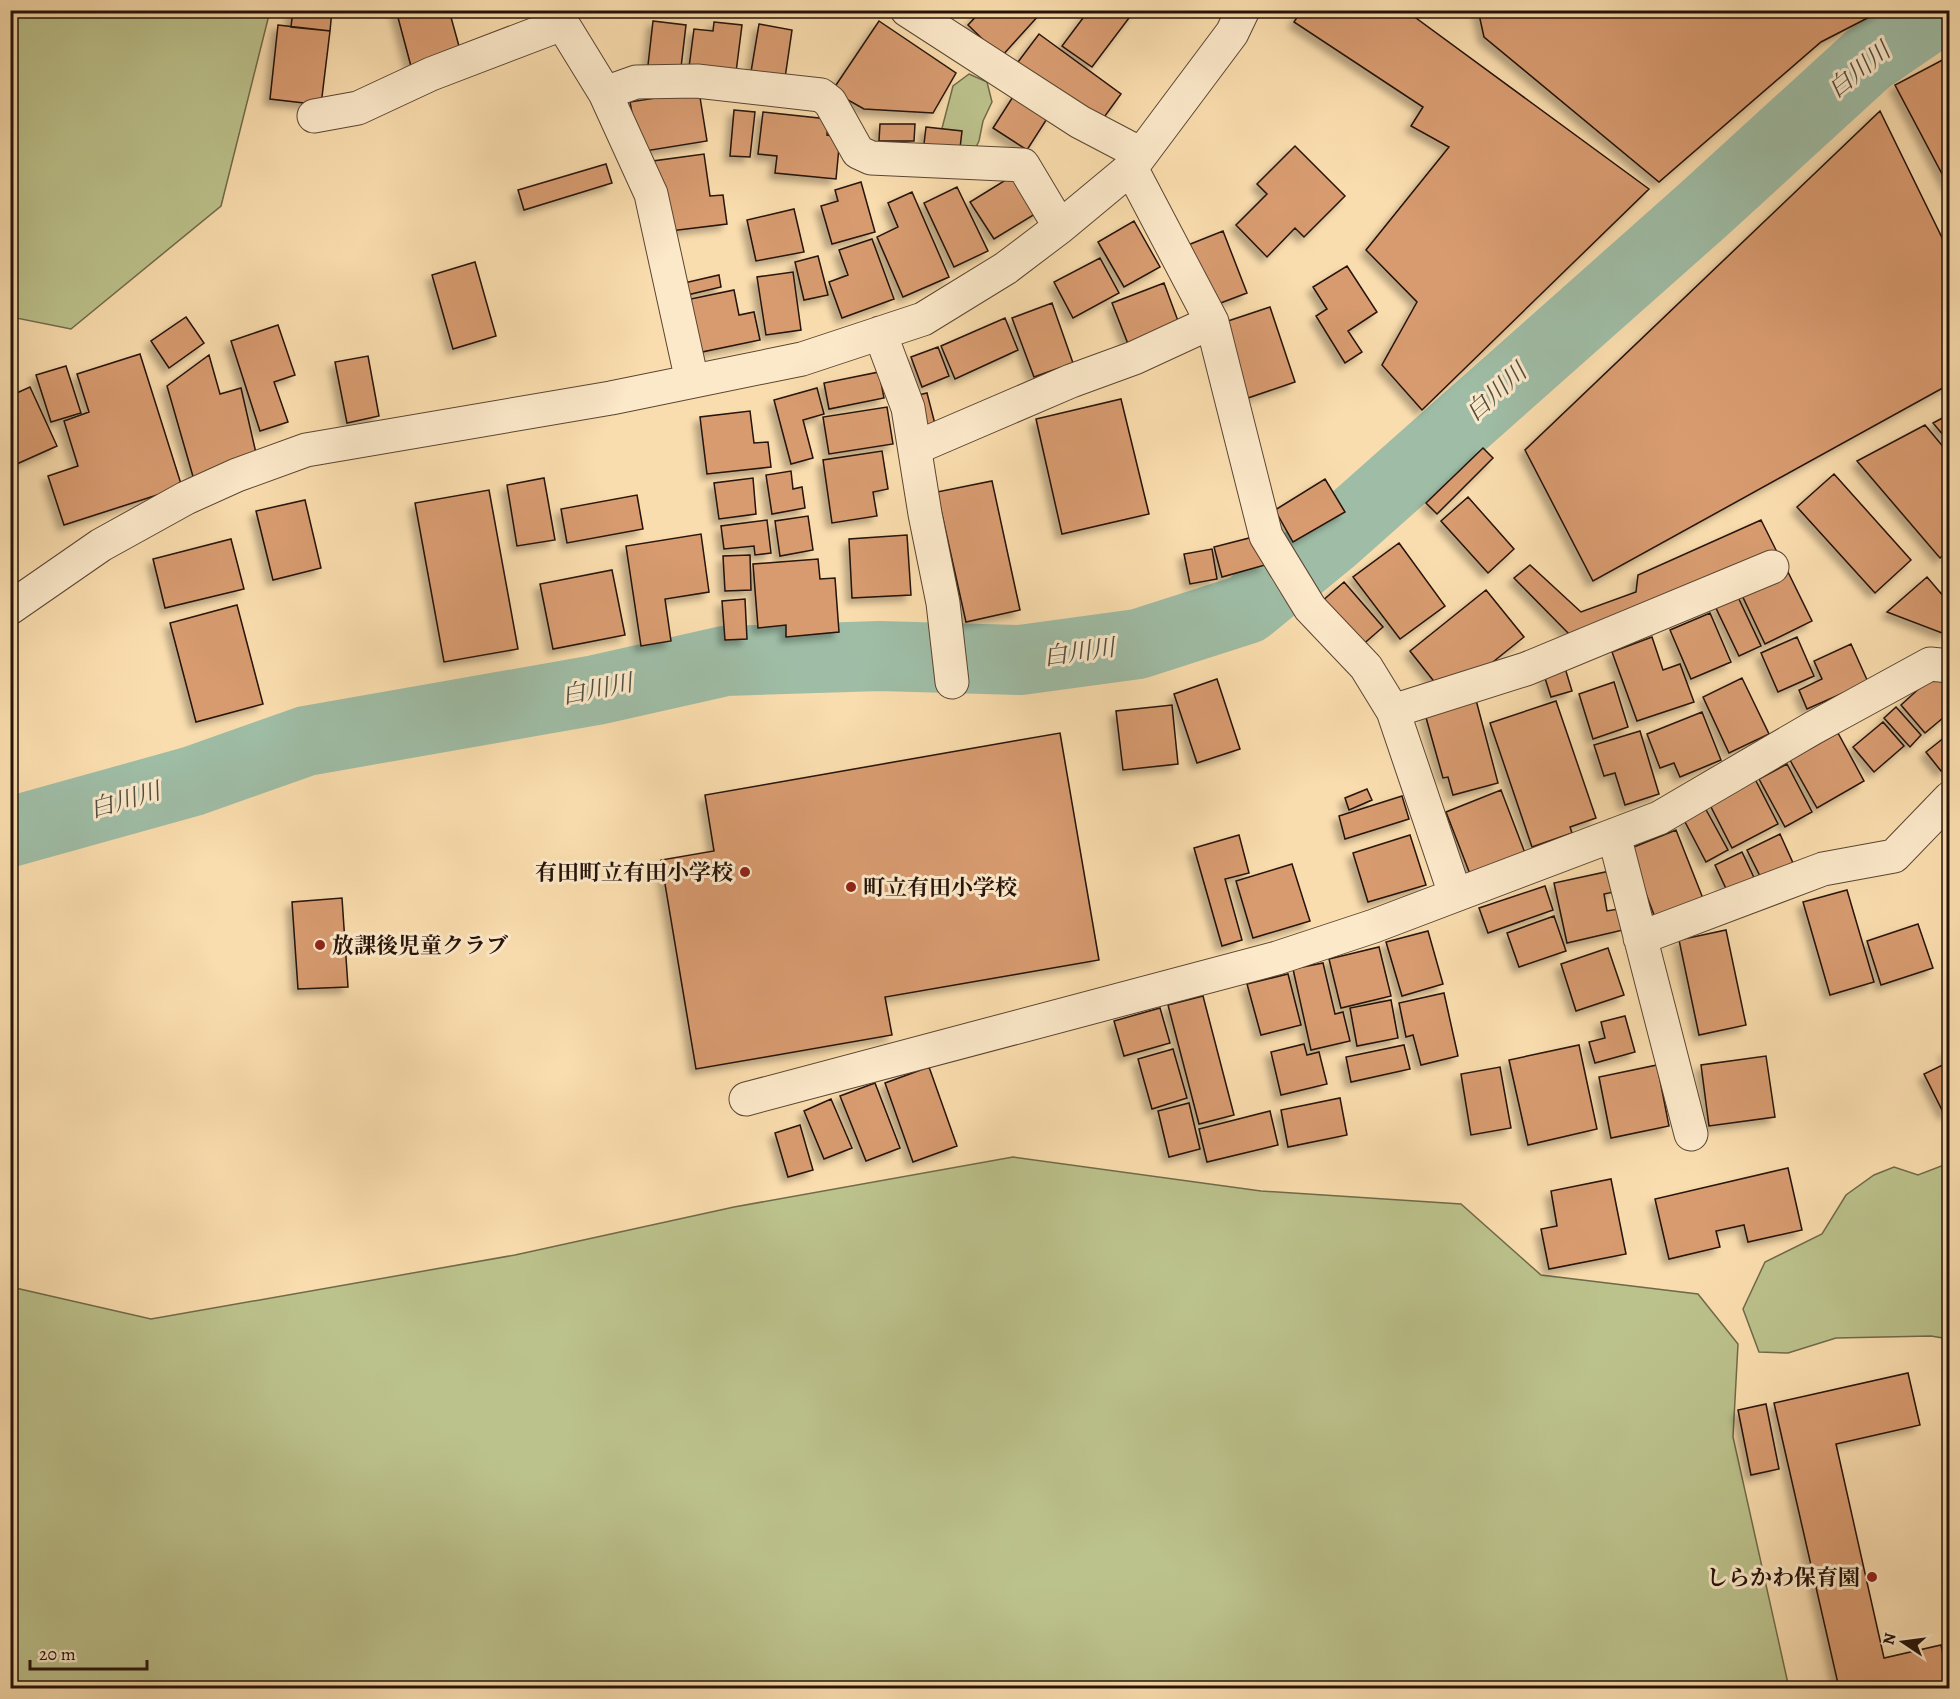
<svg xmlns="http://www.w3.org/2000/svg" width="1960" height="1699" font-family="Alegreya,'Noto Serif JP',serif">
<defs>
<filter id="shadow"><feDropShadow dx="-5.5" dy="5.5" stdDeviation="3" flood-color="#0004"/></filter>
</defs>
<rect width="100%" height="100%" fill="#faddae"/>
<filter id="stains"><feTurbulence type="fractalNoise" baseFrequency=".00333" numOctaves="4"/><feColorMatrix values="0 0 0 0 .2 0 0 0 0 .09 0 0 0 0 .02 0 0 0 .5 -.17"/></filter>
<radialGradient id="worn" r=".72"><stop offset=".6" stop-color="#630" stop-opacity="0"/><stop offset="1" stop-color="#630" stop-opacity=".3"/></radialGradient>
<path fill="#bcc28c" stroke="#706a4a" stroke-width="1.5" d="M11,10L270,11L221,206L71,329L11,317Z
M969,74L987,82L992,102L983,121L979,141L969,161L941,132L953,86Z
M1013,1157L1261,1191L1461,1204L1541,1275L1698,1294L1738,1344L1733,1437L1789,1688H11V1287L151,1319L515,1255L734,1207Z
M1949,1163V1339L1931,1336L1836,1338L1788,1353L1759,1352L1743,1309L1765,1262L1822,1234L1846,1195L1874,1175L1894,1167L1918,1175Z"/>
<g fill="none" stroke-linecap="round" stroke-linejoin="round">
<path stroke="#9fbda6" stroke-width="70" d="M10,832L193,781L306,741L596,690L725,661L880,656L1020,660L1138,644L1247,609L1331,540L1704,209L1868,59L1940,10"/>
</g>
<path fill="#d89b6f" stroke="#251209" stroke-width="1.5" filter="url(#shadow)" d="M293,10H332L330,31L291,27Z
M396,10H449L462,57L412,70Z
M982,10H1036L1040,14L1001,57L968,25Z
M1089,10H1135L1092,67L1062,46Z
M1302,10H1405L1649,189L1422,410L1382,365L1417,302L1366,250L1449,147L1411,126L1423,107L1294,22Z
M1478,10H1883L1821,42L1659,182L1484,37Z
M653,21L686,25L680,76L647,74Z
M879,21L956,73L933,113L864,109L832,91Z
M714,22L742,25L735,80L688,75L694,29L713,31Z
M759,24L792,30L785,78L751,72Z
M278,25L330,31L321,105L270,99Z
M1039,34L1121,94L1097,127L1015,66Z
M1950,56V189L1895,85Z
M699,91L707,141L639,152L630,102Z
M1016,92L1050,114L1027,150L993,128Z
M734,110L755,112L750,157L730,156Z
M1880,111L1950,254V384L1593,581L1525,450Z
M763,112L828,119L827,135L840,137L836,179L775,173L777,156L758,154Z
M880,124H915L914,141H879Z
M926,127L962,131L960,148L924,144Z
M1295,146L1345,196L1304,237L1295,228L1267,257L1236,225L1267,194L1257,184Z
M704,154L710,196L723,195L727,224L662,232L653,161Z
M606,164L612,183L524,210L518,190Z
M1017,173L1040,211L994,239L970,202Z
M861,182L875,232L832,244L821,206L838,201L835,190Z
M957,187L988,251L954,267L924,203Z
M912,192L949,277L903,297L877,237L898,227L888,203Z
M794,209L804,252L756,261L747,220Z
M1134,221L1160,267L1124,287L1098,242Z
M1223,231L1247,293L1210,307L1188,245Z
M872,239L894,299L842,318L829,282L848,275L839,250Z
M818,256L828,295L804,300L795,262Z
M1100,258L1119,293L1073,318L1054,282Z
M475,262L496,336L453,349L432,275Z
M1347,266L1377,312L1348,331L1362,352L1345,363L1316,316L1327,309L1313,287Z
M793,272L801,330L766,335L757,277Z
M719,275L721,287L687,295L684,283Z
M1164,283L1181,329L1130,349L1112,303Z
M734,290L739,315L754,312L760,340L697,353L686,300Z
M1052,303L1073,363L1034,377L1012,318Z
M1270,307L1295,382L1245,399L1219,324Z
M186,317L204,343L169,368L151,341Z
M1005,318L1018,350L955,379L941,346Z
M278,325L295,375L274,382L288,422L260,431L231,341Z
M938,347L949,376L922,387L911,357Z
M140,354L182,487L64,525L48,476L78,466L64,421L89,412L77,374Z
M209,355L220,394L241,388L256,453L194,480L167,386Z
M368,356L379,416L347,423L335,362Z
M66,366L81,413L51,422L36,375Z
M879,372L884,398L829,409L824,383Z
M30,387L57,446L10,467V396Z
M817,388L824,414L803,420L813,458L791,464L774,400Z
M927,393L936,428L924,431L914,396Z
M1121,399L1149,514L1062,534L1036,419Z
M887,407L893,444L829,454L823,417Z
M750,411L754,443L768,442L771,467L707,474L700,417Z
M1950,414V443L1933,423Z
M1925,425L1950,455V549L1940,558L1857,461Z
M1483,448L1493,458L1437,514L1426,503Z
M882,451L888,489L873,492L877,516L832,523L823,460Z
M791,471L793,489L802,487L805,508L772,514L766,475Z
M1834,474L1911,560L1875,593L1797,507Z
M544,478L555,540L517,546L507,485Z
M753,478L756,514L719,519L714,483Z
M1325,479L1345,512L1293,542L1275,510Z
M992,481L1020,610L966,622L937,492Z
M489,490L518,649L444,662L415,503Z
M637,495L643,529L567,543L561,509Z
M1468,497L1514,549L1488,573L1441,521Z
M305,500L321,568L273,580L256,511Z
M808,516L813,550L780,556L775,521Z
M767,520L771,553L755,555L754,546L724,549L721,526Z
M1761,520L1779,556L1570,635L1514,578L1530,565L1581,612L1636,592L1638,575Z
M701,534L709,592L665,599L671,641L641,646L626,546Z
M907,535L911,595L852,598L849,539Z
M1257,536L1265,565L1222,577L1214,547Z
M231,539L244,589L165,608L153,559Z
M1399,543L1445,606L1400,639L1353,577Z
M1212,549L1217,579L1190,584L1184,554Z
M750,555L751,590L725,591L723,556Z
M818,559L820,579L835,578L839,632L786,637V625L758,628L753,564Z
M1786,568L1812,621L1765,644L1740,591Z
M612,570L625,635L553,649L540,584Z
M1927,577L1950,604V630L1942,633L1887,612Z
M1344,582L1383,627L1360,647L1321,602Z
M1486,590L1524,637L1463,686L1440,689L1410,651Z
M1737,595L1761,646L1739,656L1715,606Z
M745,599L747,639L725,640L722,601Z
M237,605L263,704L196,722L170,623Z
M1710,613L1731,662L1691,679L1670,630Z
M1652,637L1663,670L1680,664L1694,702L1637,721L1612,652Z
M1797,637L1814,676L1778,692L1761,653Z
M1851,644L1868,682L1807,709L1799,690L1822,679L1814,661Z
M1565,668L1572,691L1551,697L1544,675Z
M1935,674L1950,690V712L1925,733L1901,705Z
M1742,678L1769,734L1729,753L1703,697Z
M1217,679L1240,749L1197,763L1174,694Z
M1614,682L1628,727L1593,739L1579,694Z
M1476,700L1498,783L1453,795L1448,777L1443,778L1425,714Z
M1556,701L1596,818L1570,827L1572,833L1532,847L1490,723Z
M1172,705L1178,764L1123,770L1116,711Z
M1896,707L1921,735L1910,747L1884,718Z
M1702,712L1721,760L1680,777L1674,763L1660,768L1647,734Z
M1883,722L1904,746L1874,772L1853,747Z
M1640,731L1659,794L1625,805L1615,773L1604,776L1594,745Z
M1060,733L1099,960L885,997L892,1035L696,1069L661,860L714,851L705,795Z
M1838,733L1864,781L1817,808L1790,760Z
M1950,733V764L1941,771L1926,752Z
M1787,764L1812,812L1785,827L1759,779Z
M1755,779L1778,824L1732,848L1709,803Z
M1367,789L1372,800L1349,810L1345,798Z
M1501,790L1525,853L1470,874L1446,812Z
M1402,796L1409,819L1345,839L1339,816Z
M1704,806L1728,850L1706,862L1683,818Z
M1676,830L1704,901L1656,920L1629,849Z
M1780,834L1793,863L1761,878L1747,850Z
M1239,835L1249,873L1225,879L1242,940L1222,946L1194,848Z
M1410,835L1426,885L1368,902L1353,853Z
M1742,852L1756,882L1729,895L1715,865Z
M1292,864L1310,921L1253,938L1236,881Z
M1610,871L1614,892L1604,894L1607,911L1618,909L1623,930L1567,943L1554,883Z
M1545,886L1553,910L1488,933L1479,908Z
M1847,890L1874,982L1830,995L1803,902Z
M342,898L348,987L298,989L292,902Z
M1554,916L1566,951L1519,967L1507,933Z
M1918,924L1933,968L1881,985L1867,941Z
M1726,930L1746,1025L1699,1035L1679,940Z
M1428,931L1443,984L1402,996L1386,942Z
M1379,947L1391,996L1341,1008L1329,959Z
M1608,948L1624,995L1576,1011L1561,964Z
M1323,963L1335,1014L1343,1012L1350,1041L1311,1050L1293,969Z
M1288,974L1301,1025L1261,1035L1247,984Z
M1444,993L1458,1056L1421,1065L1413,1035L1406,1037L1399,1003Z
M1203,996L1234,1115L1199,1124L1168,1005Z
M1391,1000L1398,1038L1357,1046L1350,1008Z
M1160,1008L1170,1043L1124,1056L1114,1021Z
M1625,1016L1635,1052L1595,1063L1589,1042L1605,1038L1601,1022Z
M1304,1044L1307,1055L1319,1052L1327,1084L1281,1095L1271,1052Z
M1404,1045L1410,1069L1351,1082L1346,1057Z
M1579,1045L1597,1129L1528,1145L1509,1060Z
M1173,1049L1187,1098L1152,1109L1138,1059Z
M1950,1050V1111L1944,1114L1924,1074L1949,1062L1944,1053Z
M1766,1056L1775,1117L1709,1126L1701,1065Z
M1657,1065L1669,1126L1611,1138L1599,1077Z
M929,1067L957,1146L913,1162L885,1083Z
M1500,1067L1511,1128L1471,1135L1461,1074Z
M875,1083L900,1148L866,1161L840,1096Z
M1340,1098L1347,1135L1288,1147L1281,1110Z
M831,1099L852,1148L824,1159L804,1111Z
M1189,1103L1200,1149L1169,1157L1158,1111Z
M1270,1111L1278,1145L1207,1162L1199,1129Z
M800,1125L813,1170L788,1177L775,1133Z
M1788,1168L1802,1230L1748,1242L1744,1225L1716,1231L1720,1247L1669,1259L1655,1199Z
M1611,1179L1626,1254L1549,1269L1541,1229L1557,1226L1551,1191Z
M1908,1373L1920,1425L1836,1444L1884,1658L1941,1645L1950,1688H1839L1774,1403Z
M1766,1404L1779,1469L1751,1475L1738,1410Z"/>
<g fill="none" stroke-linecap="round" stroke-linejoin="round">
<g stroke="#5a4532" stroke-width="35">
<path id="minor" d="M554,10L605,93L651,194L692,381
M907,10L1080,122L1141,154
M605,93L636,82L697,81L821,95L830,102L858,152L871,158L1023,165L1060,227
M314,116L358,108L431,74L562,24
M1131,168L1212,322L1266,536L1310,608L1366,667L1393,711L1455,894
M880,333L908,408L925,514L943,603L952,682
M915,448L1071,381L1134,358L1212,322
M10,608L101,545L186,498L237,475L306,450L611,398L802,359L923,319L1006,268L1060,227L1131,168L1232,33L1243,10
M1393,711L1526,669L1772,567
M1614,835L1691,1134
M1640,938L1823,869L1894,856L1950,798
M746,1099L1277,958L1374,926L1659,818L1813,728L1930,664L1950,666"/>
</g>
<use href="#minor" stroke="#fce9ca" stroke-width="33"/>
</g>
<g fill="#8f2418" stroke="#fce9ca" stroke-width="2">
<circle cx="745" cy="872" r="6"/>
<circle cx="851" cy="887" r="6"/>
<circle cx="320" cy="945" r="6"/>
<circle cx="1872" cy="1577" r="6"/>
</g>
<g text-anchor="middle" stroke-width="6" stroke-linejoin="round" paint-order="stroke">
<g font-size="22" font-weight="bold" fill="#251209" stroke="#fce9ca" text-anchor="end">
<text x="733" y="880">有田町立有田小学校</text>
<text x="863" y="895" text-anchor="start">町立有田小学校</text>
<text x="332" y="953" text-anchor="start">放課後児童クラブ</text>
<text x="1860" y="1585">しらかわ保育園</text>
</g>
<g font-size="24" font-style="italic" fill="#504e40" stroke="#fce9ca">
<text transform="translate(1859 70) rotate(-39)" y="8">白川川</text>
<text transform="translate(1496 392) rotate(-42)" y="8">白川川</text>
<text transform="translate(1079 652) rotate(-8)" y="8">白川川</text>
<text transform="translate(597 689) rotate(-11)" y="8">白川川</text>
<text transform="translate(125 800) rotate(-16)" y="8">白川川</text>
</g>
</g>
<rect width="1960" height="1699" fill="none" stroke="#faddae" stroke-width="36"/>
<rect x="12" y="12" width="1936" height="1675" fill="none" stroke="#251209" stroke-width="3"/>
<rect x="18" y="18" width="1924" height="1663" fill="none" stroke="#251209" stroke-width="1.5"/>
<g transform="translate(1903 1642) rotate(283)" stroke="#fce9ca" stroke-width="4.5" paint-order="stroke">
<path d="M0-4.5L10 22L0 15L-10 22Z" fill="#251209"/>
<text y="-9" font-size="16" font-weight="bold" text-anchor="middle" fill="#251209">N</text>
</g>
<path d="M30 1660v9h117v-9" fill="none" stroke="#251209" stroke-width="3"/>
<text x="39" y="1660" font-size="18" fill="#251209" stroke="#fce9ca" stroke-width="4.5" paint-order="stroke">20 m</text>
<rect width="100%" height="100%" filter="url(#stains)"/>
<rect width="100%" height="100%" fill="url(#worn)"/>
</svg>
